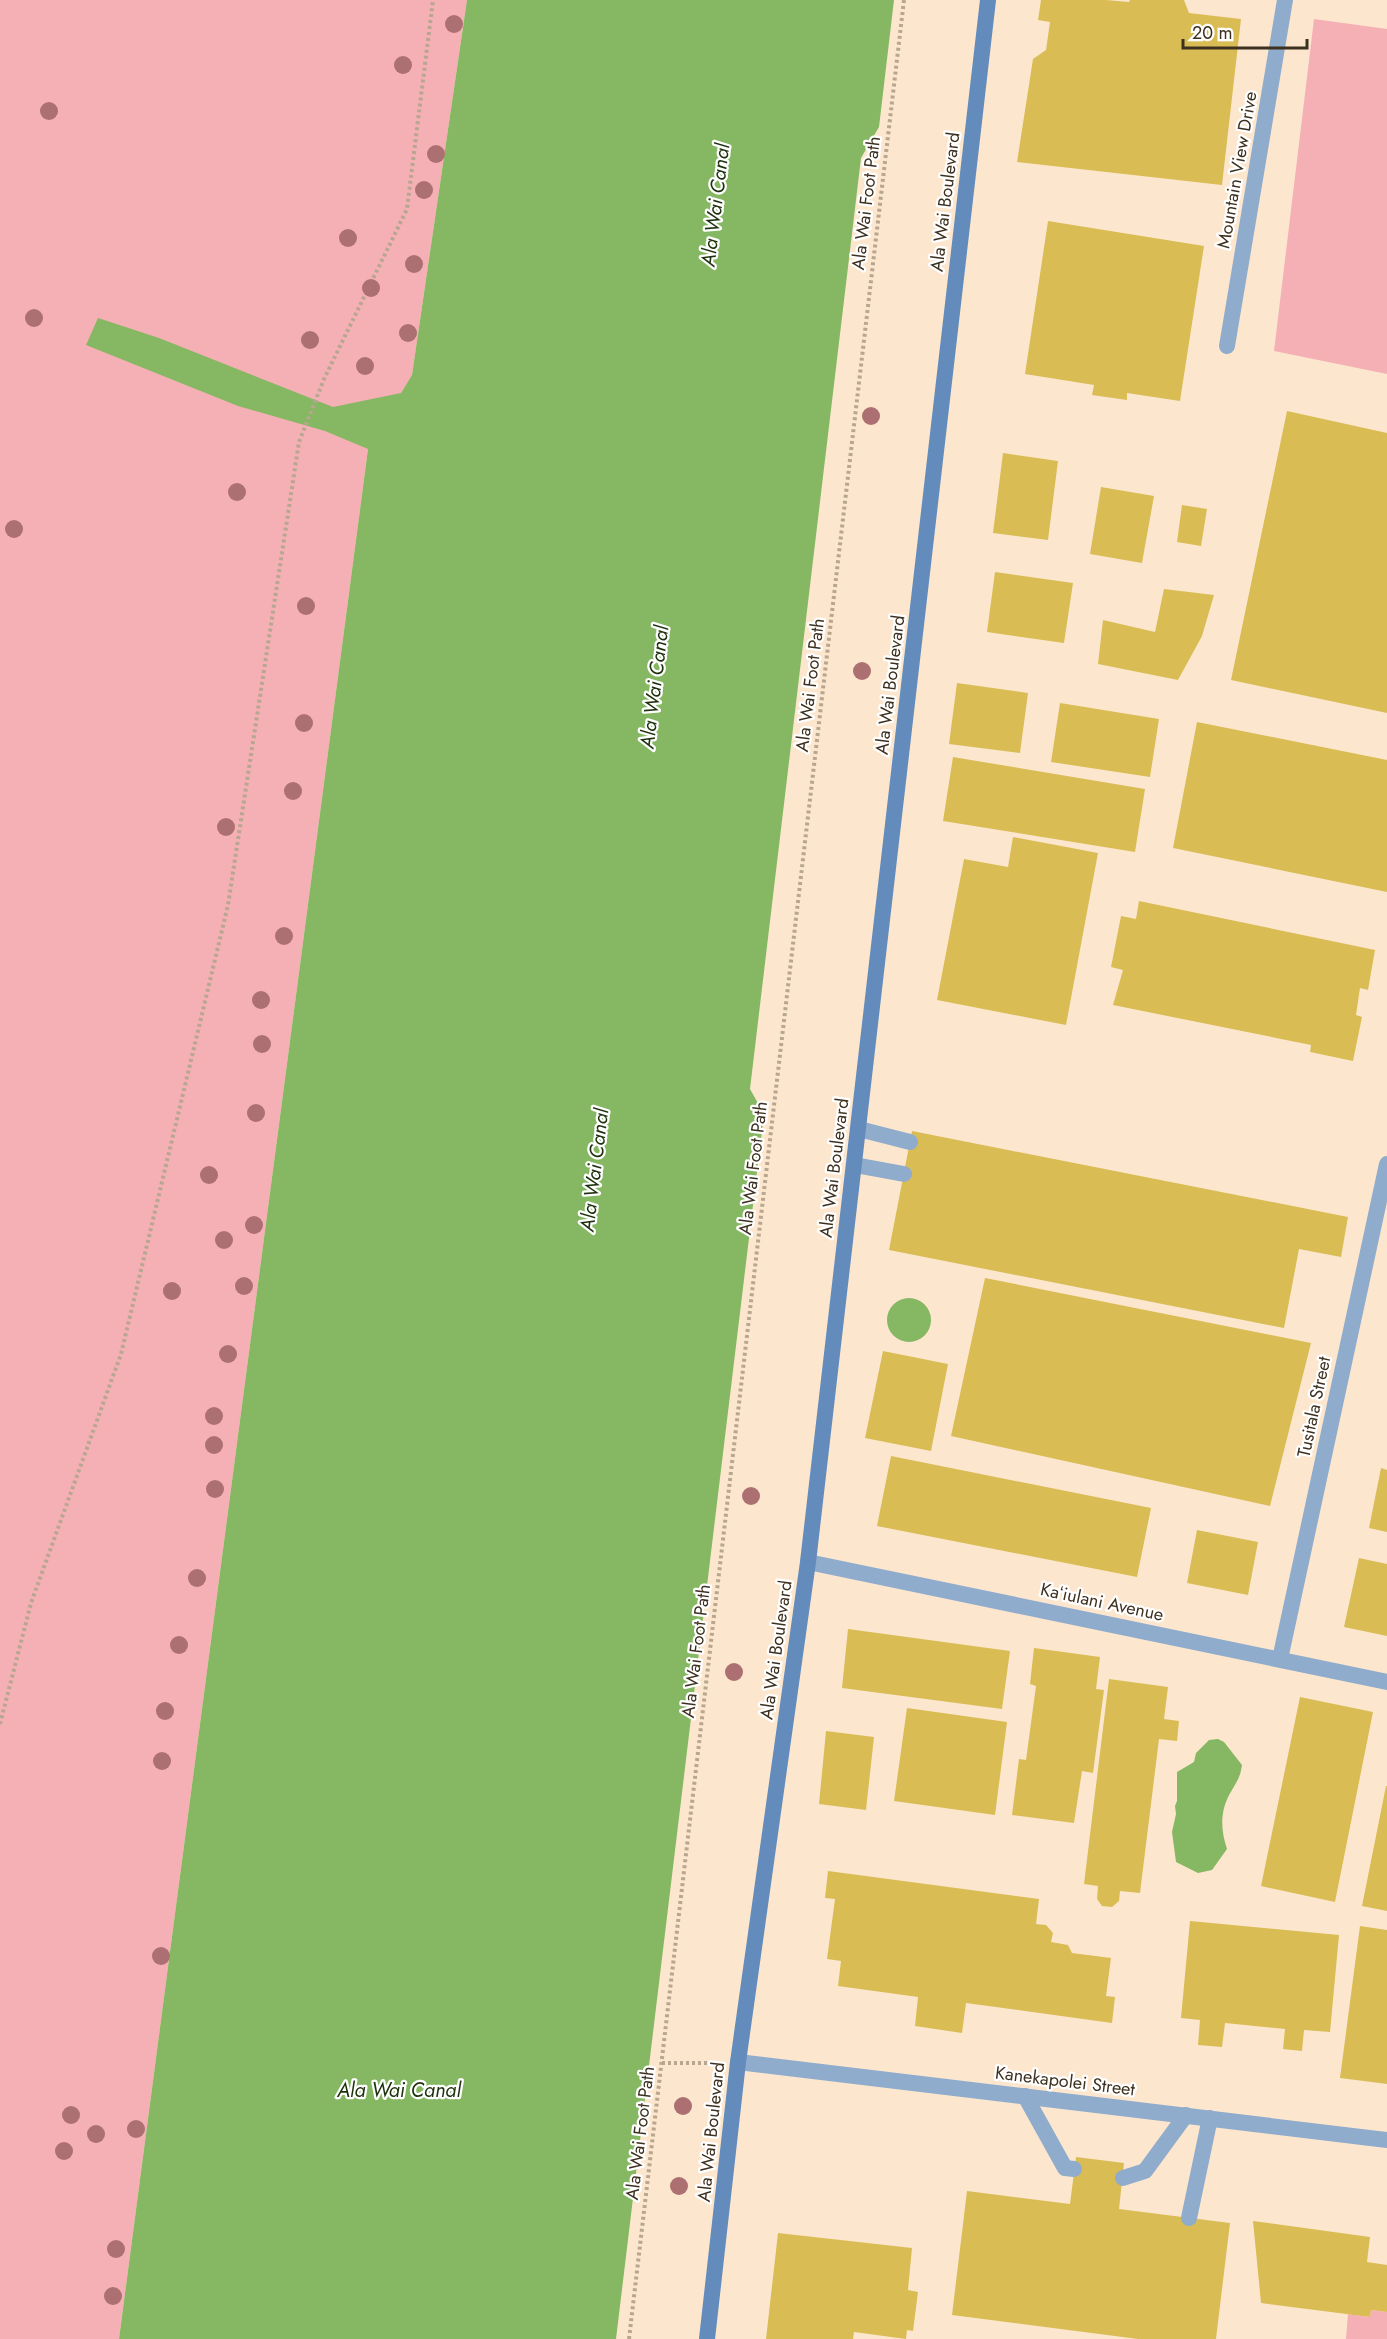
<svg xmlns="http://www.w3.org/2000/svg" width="1387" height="2339" font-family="Jost,sans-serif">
<rect width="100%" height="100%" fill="#fce7ce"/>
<path fill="#f5b0b6" d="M0,0H467L412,375L368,449L119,2339H0Z
M1314,19L1387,29V374L1274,351Z
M1371,2310L1387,2312V2339H1346L1348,2314L1370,2317Z"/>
<path fill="#86b762" d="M467,0H894L879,127L861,158L750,1089L764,1114L616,2339H119L368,449L325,431L238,406L86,345L98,318L159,338L333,407L401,393L412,375Z
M887 1320a22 22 0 1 1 44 0a22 22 0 1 1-44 0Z
M1218,1739L1224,1742L1242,1765C1240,1778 1238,1779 1232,1790C1220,1809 1220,1828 1227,1849L1212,1870L1198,1873L1176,1862L1172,1832L1176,1814L1175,1806L1177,1801V1772L1194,1762L1196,1753L1209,1740Z"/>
<path fill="#dabc55" d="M1041,0H1106L1129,2L1130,0H1184L1189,13L1241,19L1222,185L1017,162L1033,59L1046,50L1050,22L1038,20Z
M1048,221L1204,246L1180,401L1127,393V400L1092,395L1094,385L1025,374Z
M1287,411L1387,433V713L1231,680Z
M1003,453L1058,461L1048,540L993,533Z
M1101,487L1154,496L1142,563L1090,554Z
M1182,505L1207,509L1201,546L1177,542Z
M995,572L1073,583L1064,643L987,632Z
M1164,589L1214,595L1202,636L1178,680L1098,664L1103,620L1155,632Z
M957,683L1028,693L1020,753L949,744Z
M1060,703L1159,719L1150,777L1051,762Z
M1197,722L1387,760V892L1173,848Z
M953,757L1145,789L1135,852L943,821Z
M1013,837L1098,853L1066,1025L937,1000L964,859L1008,867Z
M1139,901L1375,950L1368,990L1360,988L1356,1015L1362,1017L1353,1061L1310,1052L1311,1045L1113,1005L1123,970L1111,967L1121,916L1136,919Z
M912,1131L1348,1217L1341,1257L1299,1249L1284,1328L889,1250Z
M985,1278L1311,1343L1270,1506L951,1436Z
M883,1351L948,1364L931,1451L865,1438Z
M891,1456L1151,1508L1137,1577L877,1526Z
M1381,1468L1387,1470V1532L1369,1528Z
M1197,1530L1258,1542L1248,1595L1187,1583Z
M1359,1558L1387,1564V1636L1344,1627Z
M848,1629L1010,1651L1002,1709L842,1688Z
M1034,1648L1100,1657L1096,1689L1104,1690L1093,1773L1082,1771L1074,1823L1012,1815L1019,1759L1026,1760L1036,1686L1030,1684Z
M1109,1679L1168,1687L1164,1719L1179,1721L1177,1741L1159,1739L1140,1893L1120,1891L1119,1901L1112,1907L1102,1906L1097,1899L1098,1886L1084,1884Z
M1300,1697L1373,1712L1335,1902L1261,1886Z
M907,1708L1007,1722L995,1815L894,1801Z
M826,1731L874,1737L866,1810L819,1804Z
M1386,1786H1387V1911L1362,1906Z
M828,1871L1039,1899L1036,1924L1046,1925L1053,1933L1051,1942L1068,1945L1072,1953L1111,1958L1106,1996L1115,1997L1112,2023L966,2003L962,2033L915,2026L918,1997L838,1986L841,1961L827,1959L835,1899L825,1898Z
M1190,1921L1339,1935L1330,2032L1304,2030L1302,2051L1283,2049L1285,2029L1225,2023L1222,2047L1198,2045L1200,2020L1181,2018Z
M1360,1926L1387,1930V2084L1340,2078Z
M1076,2157L1124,2163L1119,2209L1230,2223L1216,2339H1138L952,2315L967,2191L1070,2204Z
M1253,2221L1370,2237L1367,2262L1387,2265V2312L1371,2310L1370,2317L1261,2303Z
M778,2233L912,2248L908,2290L918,2292L913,2331L907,2330L906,2339L854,2332L853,2339H766Z"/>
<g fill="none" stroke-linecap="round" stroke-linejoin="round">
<path stroke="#b8a690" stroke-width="4" stroke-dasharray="3 3" stroke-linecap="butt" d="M0,1724L31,1603L121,1354L228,905L299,442L324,379L407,209L433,0
M662,2063H709
M629,2339L904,0"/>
<path stroke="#90accd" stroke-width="16" d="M1227,346L1285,0
M859,1129L910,1142
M855,1165L904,1174
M1280,1659L1387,1164
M1025,2096L1065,2168L1074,2169
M1123,2178L1145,2171L1186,2115
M1189,2218L1210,2118"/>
<path stroke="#90accd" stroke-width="16" d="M808,1562L1387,1682
M738,2062L1387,2140"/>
<path stroke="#638cbc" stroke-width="16" d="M707,2339L738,2062L808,1562L988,0"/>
</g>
<g fill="#ac7072">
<circle cx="454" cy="24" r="9"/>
<circle cx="403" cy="65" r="9"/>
<circle cx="49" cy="111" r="9"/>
<circle cx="436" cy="154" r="9"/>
<circle cx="424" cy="190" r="9"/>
<circle cx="348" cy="238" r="9"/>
<circle cx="414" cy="264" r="9"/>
<circle cx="371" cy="288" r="9"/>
<circle cx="34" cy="318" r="9"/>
<circle cx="408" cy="333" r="9"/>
<circle cx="310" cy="340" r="9"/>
<circle cx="365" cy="366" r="9"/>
<circle cx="871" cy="416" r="9"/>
<circle cx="237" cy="492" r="9"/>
<circle cx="14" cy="529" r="9"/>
<circle cx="306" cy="606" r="9"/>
<circle cx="862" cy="671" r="9"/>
<circle cx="304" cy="723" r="9"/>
<circle cx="293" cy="791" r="9"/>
<circle cx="226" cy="827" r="9"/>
<circle cx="284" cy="936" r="9"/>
<circle cx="261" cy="1000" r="9"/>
<circle cx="262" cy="1044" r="9"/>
<circle cx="256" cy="1113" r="9"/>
<circle cx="209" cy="1175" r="9"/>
<circle cx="254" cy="1225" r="9"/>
<circle cx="224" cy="1240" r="9"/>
<circle cx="244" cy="1286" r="9"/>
<circle cx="172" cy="1291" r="9"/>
<circle cx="228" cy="1354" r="9"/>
<circle cx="214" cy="1416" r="9"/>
<circle cx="214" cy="1445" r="9"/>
<circle cx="215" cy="1489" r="9"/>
<circle cx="751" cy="1496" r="9"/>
<circle cx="197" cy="1578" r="9"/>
<circle cx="179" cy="1645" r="9"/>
<circle cx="734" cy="1672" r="9"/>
<circle cx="165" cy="1711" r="9"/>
<circle cx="162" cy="1761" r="9"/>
<circle cx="161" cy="1956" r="9"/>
<circle cx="683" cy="2106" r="9"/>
<circle cx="71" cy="2115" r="9"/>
<circle cx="136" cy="2129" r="9"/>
<circle cx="96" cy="2134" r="9"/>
<circle cx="64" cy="2151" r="9"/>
<circle cx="679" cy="2186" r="9"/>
<circle cx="116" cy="2249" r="9"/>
<circle cx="113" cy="2296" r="9"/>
</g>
<g text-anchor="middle" stroke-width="4.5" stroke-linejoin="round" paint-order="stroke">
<g font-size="18" fill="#3d301f" stroke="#fff">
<text transform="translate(1237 170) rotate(-80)" y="6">Mountain View Drive</text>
<text transform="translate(945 202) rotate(-83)" y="6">Ala Wai Boulevard</text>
<text transform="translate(866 203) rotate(-83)" y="6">Ala Wai Foot Path</text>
<text transform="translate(810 685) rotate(-83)" y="6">Ala Wai Foot Path</text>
<text transform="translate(890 685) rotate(-83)" y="6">Ala Wai Boulevard</text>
<text transform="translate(753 1168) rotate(-83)" y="6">Ala Wai Foot Path</text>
<text transform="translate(834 1168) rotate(-83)" y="6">Ala Wai Boulevard</text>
<text transform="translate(1314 1407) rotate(-78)" y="6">Tusitala Street</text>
<text transform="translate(1102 1602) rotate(12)" y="6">Kaʻiulani Avenue</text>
<text transform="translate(776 1650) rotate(-82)" y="6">Ala Wai Boulevard</text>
<text transform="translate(696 1651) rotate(-83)" y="6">Ala Wai Foot Path</text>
<text transform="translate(1065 2081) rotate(7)" y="6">Kanekapolei Street</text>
<text transform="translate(711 2132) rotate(-84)" y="6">Ala Wai Boulevard</text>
<text transform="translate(640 2133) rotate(-83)" y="6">Ala Wai Foot Path</text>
</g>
<g font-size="20" font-style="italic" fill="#1d310d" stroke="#fff">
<text transform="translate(715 205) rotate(-83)" y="7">Ala Wai Canal</text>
<text transform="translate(654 687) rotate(-83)" y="7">Ala Wai Canal</text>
<text transform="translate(594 1170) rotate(-83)" y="7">Ala Wai Canal</text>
<text x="399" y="2097">Ala Wai Canal</text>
</g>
</g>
<path d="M1183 39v9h124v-9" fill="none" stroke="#3d301f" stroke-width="3"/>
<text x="1192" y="39" font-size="18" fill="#3d301f" stroke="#ffffff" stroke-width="4.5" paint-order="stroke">20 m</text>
</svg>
